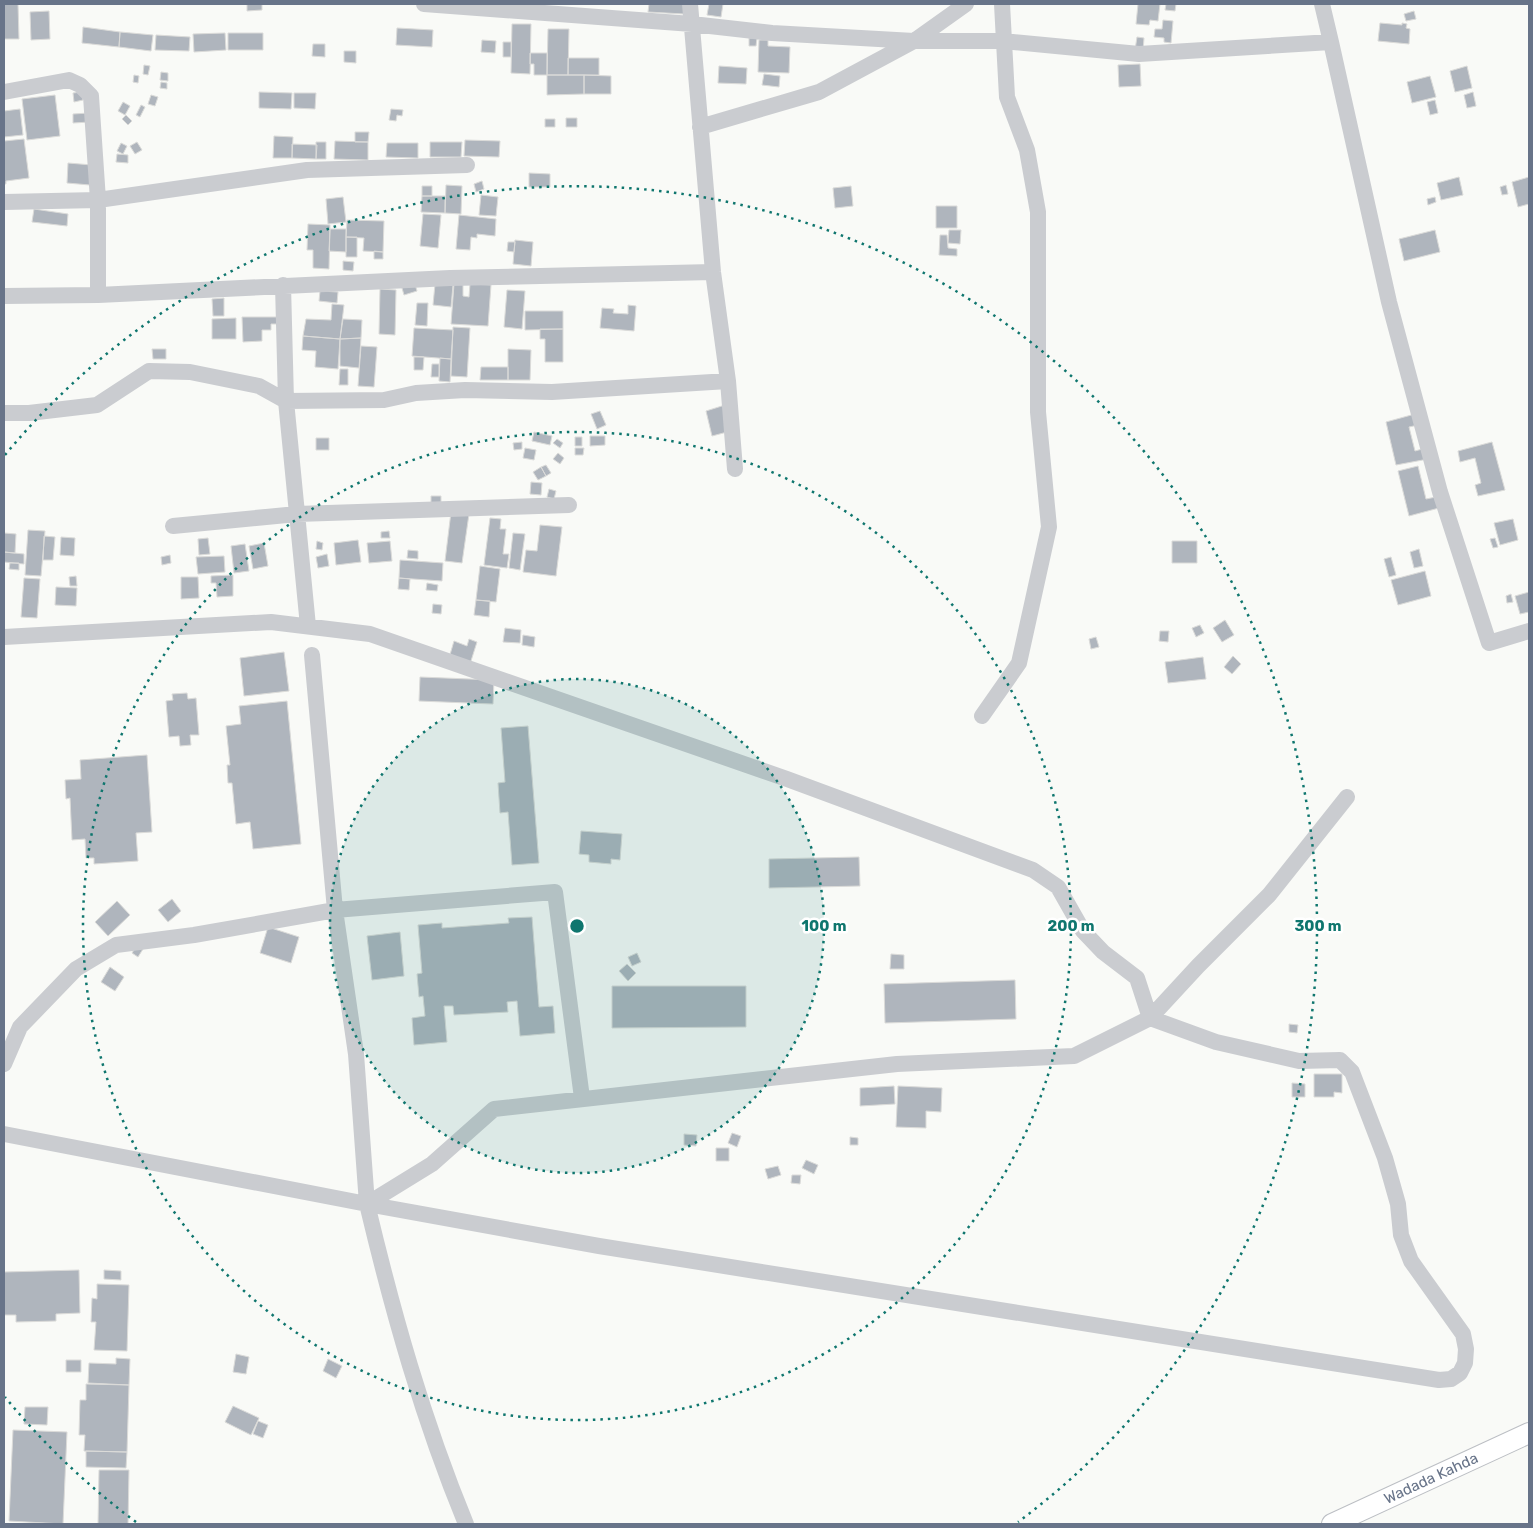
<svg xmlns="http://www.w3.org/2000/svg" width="1533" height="1528" font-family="Rubik,sans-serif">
<rect width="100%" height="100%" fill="#f9faf7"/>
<path fill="#afb5bd" stroke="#dbdbd9" d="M4,4H18L19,39H4Z
M247,4H262V10L247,11Z
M649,4H685L684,14L648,12Z
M709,4H723L721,17L707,15Z
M1138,4H1160L1158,21L1150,20L1149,25L1136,24Z
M1166,4H1176L1175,11L1165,10Z
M49,11L50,39L31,40L30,12Z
M1414,11L1416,19L1406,21L1404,14Z
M1163,20L1173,21L1171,43L1164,42V38L1154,37L1155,29H1162Z
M1380,23L1402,25V23L1407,24L1406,28L1410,29L1409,44L1378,41Z
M512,24H531L530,74L511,73Z
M83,27L120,32L119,47L82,43Z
M397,28L433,30L432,47L396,45Z
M548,29H569L568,75H547Z
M120,32L153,35L151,51L119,47Z
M225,33L226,50L194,52L193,34Z
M228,33H263V50H228Z
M156,35L190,37L189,51L155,50Z
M1137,37L1144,38L1143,51L1135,50Z
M749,38H757L756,46H749Z
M482,40L496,41L495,53L481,52Z
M759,40H768V46L790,47L789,73L758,72Z
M503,42H511V57H503Z
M313,44H325V57L312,56Z
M344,51H356V63L344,62Z
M530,53H547V75H534V64H530Z
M568,58H599V75H568Z
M1140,64L1141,86L1119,87L1118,65Z
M144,65L150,66L148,75L143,74Z
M719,66L747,68L746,84L718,83Z
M1467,66L1472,88L1455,92L1450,71Z
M161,72L168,73V81L160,80Z
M764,74L780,76L779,87L762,85Z
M134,75L139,76L138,83L133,82Z
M547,75H584V94L547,95Z
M584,75L611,76V94H584Z
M1430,76L1436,97L1412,103L1407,82Z
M161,82L167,83V89L160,88Z
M82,92L83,100L74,102L73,93Z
M259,92L292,93L291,109L259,108Z
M1473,92L1476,106L1467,108L1464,95Z
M294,93H316L315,109L294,108Z
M55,95L60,136L27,140L22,99Z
M151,95L158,97L155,106L148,104Z
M1435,100L1438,113L1430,115L1427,102Z
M123,102L130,106L125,115L118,111Z
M141,105L145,107L140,117L136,115Z
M20,109L23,135L4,137V111Z
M391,109L403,110L402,116L397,115L396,121L389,120Z
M89,113L90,122L73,123V114Z
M126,115L132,121L128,125L122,119Z
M566,118H577V127H566Z
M545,119H555V127H545Z
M355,132H369L368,142H355Z
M274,136L293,137L292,158H273Z
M24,139L29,178L6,181V184H4V141Z
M465,140L500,141L499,157L464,156Z
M335,141L368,142V160L334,159Z
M137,142L142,150L135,154L130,146Z
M316,142H326V159H316Z
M430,142H462L461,157H430Z
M121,143L127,146L123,154L117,151Z
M387,143H418V158L386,157Z
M292,144L317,145L316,159L292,158Z
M117,154L128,155V163L116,162Z
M68,163L92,165L90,185L67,183Z
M529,173L550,174V187H529Z
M1459,177L1463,195L1441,200L1437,183Z
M1529,177V204L1518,207L1512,182Z
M482,181L484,189L476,192L474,184Z
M446,185L462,186L461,214L445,213Z
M1506,185L1508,194L1502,195L1500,187Z
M422,186H432V196H422Z
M851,186L853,206L835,208L833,188Z
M481,195L498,197L496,216L479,215Z
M422,196H445V213L421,212Z
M343,197L346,222L328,224L326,199Z
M1435,197L1436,202L1428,205L1427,199Z
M936,206H957V228H936Z
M34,209L68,214L67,226L32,222Z
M423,214L441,215L438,248L420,246Z
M459,215L496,219L495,236L477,234V238L471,237L470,250L456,249Z
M347,220L384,221L383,252L363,251L364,238L346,237Z
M308,224L330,225L329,269L313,268V250H307Z
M330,229H346V252L329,251Z
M949,230H961L960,244L948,243Z
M1435,230L1440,252L1404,261L1399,239Z
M940,235H947L948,248L957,249V256L939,255Z
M346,237H357V257H346Z
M515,240L533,242L531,266L513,264Z
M508,242H515L514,252L507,251Z
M374,251L383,252V259H374Z
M343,261L354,262L353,271L343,270Z
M415,284L417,291L404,295L402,288Z
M435,284L453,285L451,307L433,305Z
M454,284H463V296L469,297L470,284L491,285L488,326L451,324Z
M380,289L396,290L395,335L379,334Z
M507,290L525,291L522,329L504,327Z
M320,291L338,292L337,303L319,301Z
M224,298V316H213L212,299Z
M417,303H428L427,326L415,325Z
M332,304L344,305L340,339L303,336L306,319L331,320Z
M628,305L636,306L634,331L600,328L602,308L614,309L613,313L628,314Z
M525,311H563V329L525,330Z
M242,317H278V324H271V330H262V341L243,342Z
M236,318V339H212V319Z
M343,319L362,320L361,338L340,339Z
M453,327L470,328L467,377L451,376Z
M414,328L453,330L451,359L412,356Z
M540,329H563V362H545V339H540Z
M303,336L340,339L338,369L315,367L316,351L302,350Z
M361,338L359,368L340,366V339Z
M361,346L377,347L374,387L358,386Z
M152,349H166V359H153Z
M508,349L531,350L530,380H508Z
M414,357H424L423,370H414Z
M440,358L451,359L450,382L439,381Z
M432,364H439V377H431Z
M481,367H508V380H480Z
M340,369H348V385H339Z
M725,405L731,431L712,436L706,411Z
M600,411L606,425L597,429L591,414Z
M1415,414L1418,425L1409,427L1415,451L1426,448L1428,459L1396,465L1386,422Z
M534,432L552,436L550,445L532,441Z
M590,436H605V445L590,446Z
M575,437H582V446H575Z
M316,438H329V450H316Z
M557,439L563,443L560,448L553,443Z
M522,442V449L514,450L513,443Z
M1492,442L1505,490L1478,496L1475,485L1481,483L1475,458L1460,462L1458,451Z
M525,448L536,450L534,460L523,458Z
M575,448H584L583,455H575Z
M558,453L564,458L560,464L553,459Z
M546,465L551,473L546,476L541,467Z
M1418,466L1426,499L1436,497L1439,508L1409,516L1398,471Z
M541,467L546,476L538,480L533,472Z
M531,482L542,483L541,495L530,494Z
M549,489L556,491L554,499L547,497Z
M431,496H441V508H431Z
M451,512L469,514L462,563L445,561Z
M490,518L501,519L500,529H506L503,554H509L507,568L484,565Z
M1513,519L1518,540L1500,545L1494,523Z
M540,525L562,527L556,576L523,572L526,550L537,551Z
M28,530L45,531L41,576L25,575Z
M389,531L390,538H381V532Z
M4,533L16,534L15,553L4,552Z
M513,533L525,534L520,570L509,568Z
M44,536L55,537L53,560H43Z
M61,537L75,538L74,556L60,555Z
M208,538L210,554L199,555L198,539Z
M1495,538L1498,547L1493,548L1490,539Z
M358,540L361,562L336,565L334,543Z
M317,541L323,543L322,550L316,549Z
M390,541L392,561L369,563L367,543Z
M1172,541H1197V563H1172Z
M264,543L268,566L253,569L249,546Z
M245,544L249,571L234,573L231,546Z
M1419,549L1423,566L1414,568L1410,552Z
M408,550L418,551V559L407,558Z
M4,552L24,554V564L4,562Z
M327,554L329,566L318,568L316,557Z
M170,555L171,563L162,565L161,557Z
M224,556L225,572L198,574L196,557Z
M1391,557L1396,575L1389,577L1384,559Z
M400,560L443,563L442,581L399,578Z
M10,563H19V570L9,569Z
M480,566L500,569L496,602L476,600Z
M1425,571L1431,596L1398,605L1391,580Z
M233,575V596L217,597L216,583H211V576Z
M76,576L77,586H70L69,577Z
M181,577H198L199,598L181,599Z
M24,578L40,579L37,618L21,617Z
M399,578L410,579L409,590L398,589Z
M427,583L438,585L437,591L426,590Z
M56,587L77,588L76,606L55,605Z
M1529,592V612L1520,614L1515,596Z
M1511,594L1513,602L1507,603L1506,596Z
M476,600L490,601L489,617L474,615Z
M433,604L442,605L441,614L432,613Z
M1225,620L1234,635L1222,642L1213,628Z
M1200,625L1204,633L1196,637L1192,628Z
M505,628L521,630L520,643L503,642Z
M1160,631H1169L1168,642L1159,641Z
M523,635L535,637L534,647L522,645Z
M1096,637L1099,647L1091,649L1089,639Z
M469,639L477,642L470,664L449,658L454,641L467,646Z
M284,652L289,691L244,696L240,658Z
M1233,656L1241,664L1232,674L1224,667Z
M1203,657L1206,679L1168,683L1165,662Z
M420,677L494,680L493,704L419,701Z
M187,693L188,699L196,698L199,735H190L191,745L180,746L179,736L169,737L166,701L173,700L172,694Z
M287,701L301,844L253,849L250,822L236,824L232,783H228L227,765H230L226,726L241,724L239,706Z
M528,726L539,863L512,865L508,812L500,813L498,783L505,782L501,728Z
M147,755L152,832L136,833L138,861L94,864V858H86L85,839L72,840L70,798L66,799L65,780L81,779L80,760Z
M581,831L622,834L620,860L611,859V864L589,862V855L579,854Z
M859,857L860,886L769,888V859Z
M172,899L181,911L168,922L158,910Z
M117,901L130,915L108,936L95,922Z
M532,917L539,1007L553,1006L555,1033L520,1036L517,1001L507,1002L508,1012L454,1015L453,1006H444L447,1042L414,1045L412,1018L425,1016L423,996L419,997L417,974L422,973L418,925L442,923V928L509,923L508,918Z
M268,927L299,937L291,963L260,953Z
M400,932L404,976L372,980L367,936Z
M137,945L143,949L138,957L132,953Z
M637,953L641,962L632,966L628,957Z
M891,954L904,955V969H890Z
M627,964L636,973L628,981L619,971Z
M110,967L124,977L115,991L101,982Z
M1015,980L1016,1019L885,1023L884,984Z
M612,986H746V1027L612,1028Z
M1289,1024L1298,1025L1297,1033L1289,1032Z
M1314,1074H1342V1093L1334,1092V1097H1314Z
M1292,1083L1305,1084V1097H1292Z
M894,1086L895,1104L860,1106V1088Z
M898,1086L942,1088L941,1112L926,1111V1128L896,1127Z
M732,1133L741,1136L737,1147L728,1143Z
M684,1134L697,1135L696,1146L684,1145Z
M850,1137L858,1138V1145H850Z
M716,1148H729V1161H716Z
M806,1160L818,1165L814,1174L802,1168Z
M778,1166L781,1175L768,1179L765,1169Z
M792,1175H801L800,1184L791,1183Z
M79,1270L80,1313L56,1314V1321L16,1322V1315H4V1272Z
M104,1270L121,1271V1280L104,1279Z
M97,1284L129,1285L127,1351L94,1350L96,1322H91L92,1298L97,1299Z
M236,1354L249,1357L246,1374L233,1372Z
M116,1358L130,1359L129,1385L88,1383L89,1363L116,1364Z
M328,1359L342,1366L336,1378L323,1371Z
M66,1360H81V1372H66Z
M86,1384L129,1385L127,1452L84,1451L85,1435H79L80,1400H86Z
M233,1406L259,1418L251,1435L225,1422Z
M25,1407H48L47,1425L24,1424Z
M258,1421L268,1425L263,1438L253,1434Z
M13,1430L67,1432L63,1524L9,1521Z
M86,1451L127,1452L126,1468L86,1467Z
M99,1470H129L128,1524H98Z"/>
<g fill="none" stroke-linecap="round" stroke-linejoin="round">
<g stroke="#bcbfc4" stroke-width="22">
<g id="major">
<path id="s1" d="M1332,1524L1529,1433"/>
</g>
</g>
<path stroke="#caccd0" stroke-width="16" d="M424,4L692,24L772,33L914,41H1003L1139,54L1331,42L1389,302L1440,492L1489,643L1529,631
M690,4L713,272L728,381L735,469
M1322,4L1331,42
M4,92L69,80L80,85L91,96L98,200V295
M700,127L819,92L914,41L966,4
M4,202L98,200L307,170L467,165
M283,285L286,401L308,626
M4,296L98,295L450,278L713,272
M4,413H29L97,405L149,371L190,372L259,386L286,401L384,400L416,393L465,390L552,392L728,381
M173,526L297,514L569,505
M4,637L271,622L370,634L787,779L1033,870L1058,887L1083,931L1103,952L1137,978L1150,1018L1216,1042L1299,1061L1340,1060L1352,1072L1385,1158L1398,1204L1401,1235L1411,1261L1463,1334L1466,1349L1465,1363L1460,1373L1451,1379L1439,1380L599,1246L367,1204L4,1134
M312,655L335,910L555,892L582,1098
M982,716L1019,663L1049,527L1038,412V212L1027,150L1007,97L1002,4
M4,1064L20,1027L76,969L116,945L194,935L335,910L356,1054L367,1204
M466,1524C423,1420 393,1313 367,1204L432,1164L494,1109L897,1064L1074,1056L1150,1018L1198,966L1269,895L1347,797"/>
<use href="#major" stroke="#fff" stroke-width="20"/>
</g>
<circle cx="577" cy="926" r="247" fill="#0f766e" fill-opacity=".12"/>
<g fill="none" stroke="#0f766e" stroke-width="2.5" stroke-dasharray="2.5 5">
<circle cx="577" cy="926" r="247"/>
<circle cx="577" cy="926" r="494"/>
<path d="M136 1522A741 741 0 0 1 5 1397M5 455A741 741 0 1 1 1018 1522"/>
</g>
<g text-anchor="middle" stroke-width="5" stroke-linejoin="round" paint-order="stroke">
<g font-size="15" fill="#687489" stroke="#fff">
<text dy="5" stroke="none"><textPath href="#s1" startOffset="109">Wadada Kahda</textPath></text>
</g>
</g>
<circle cx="577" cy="926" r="8" fill="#0f766e" stroke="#fff" stroke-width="2.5"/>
<g font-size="15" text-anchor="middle" font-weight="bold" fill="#0f766e" stroke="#fff" stroke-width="5" stroke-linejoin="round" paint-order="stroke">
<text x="824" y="931">100 m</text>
<text x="1071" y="931">200 m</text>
<text x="1318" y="931">300 m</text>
</g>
<rect width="1533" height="1528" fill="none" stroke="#687489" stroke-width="10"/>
</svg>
